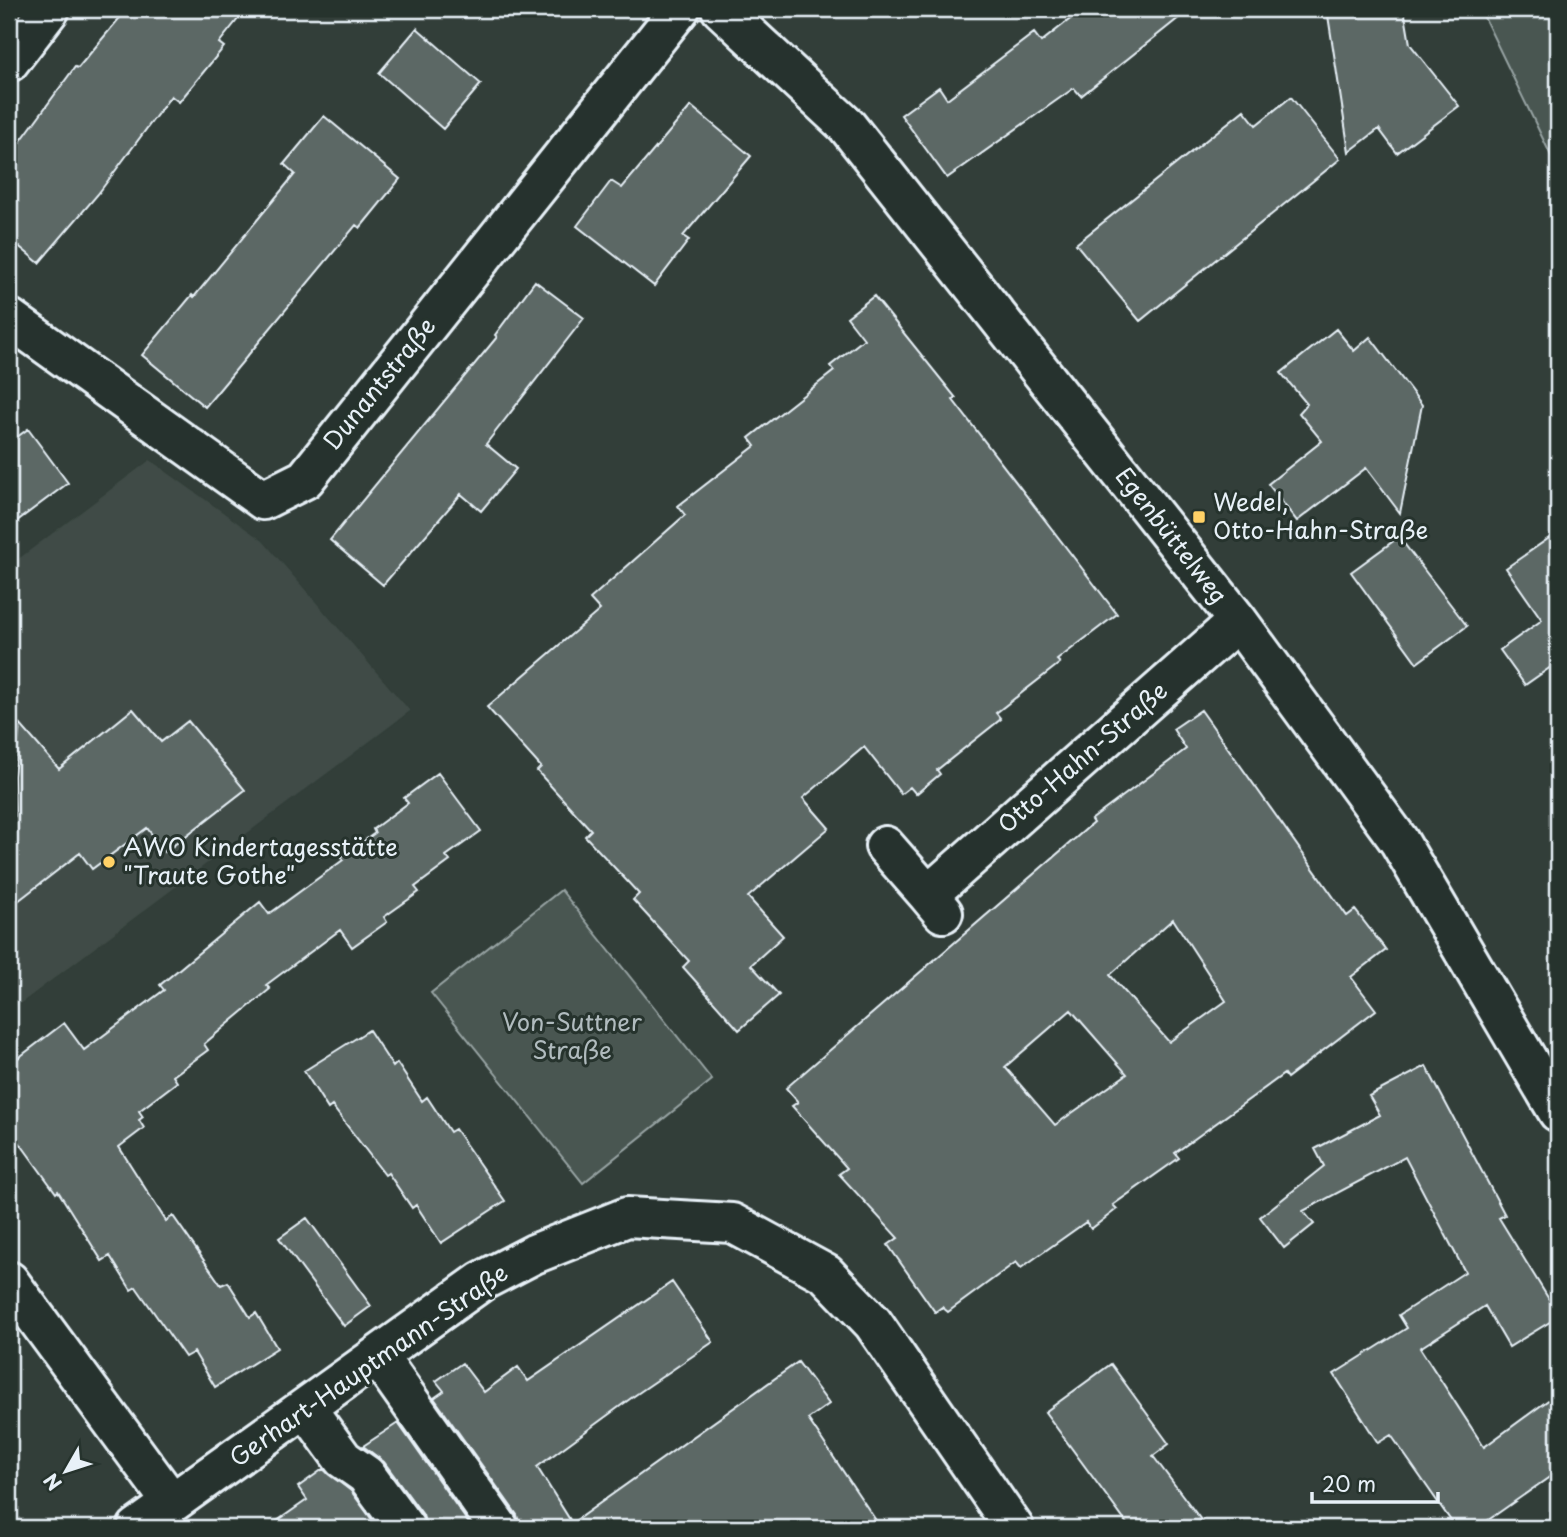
<svg xmlns="http://www.w3.org/2000/svg" width="1567" height="1537" font-family="'Playpen Sans',sans-serif">
<rect width="100%" height="100%" fill="#323e39"/>
<filter id="ink" filterUnits="userSpaceOnUse"><feTurbulence type="fractalNoise" baseFrequency=".0143" numOctaves="2"/><feDisplacementMap in="SourceGraphic" scale="14" xChannelSelector="R" yChannelSelector="G"/><feConvolveMatrix kernelMatrix="1 2 1 2 8 2 1 2 1" color-interpolation-filters="sRGB"/></filter>
<g filter="url(#ink)">
<path fill="#3f4b46" d="M150,460L263,541L410,711L9,1012V566Z"/>
<path fill="#495651" stroke="#98a4a4" stroke-width="2" d="M1480,9H1558V170Z
M561,890L712,1080L583,1183L431,993Z"/>
<path fill="#5c6865" stroke="#e8f1f8" stroke-width="2" fill-rule="evenodd" d="M127,9H246L219,43L224,47L179,102L171,96L98,194L39,263L9,238V157L75,67L78,68Z
M1083,9H1190L1081,96L1074,88L947,178L901,115L939,87L947,99L1034,33L1041,42Z
M1327,9H1404L1410,44L1459,106L1397,153L1379,129L1349,152Z
M417,28L481,84L443,129L379,73Z
M1291,97L1340,159L1140,321L1076,244L1244,110L1256,125Z
M691,106L751,156L683,236L689,240L654,286L577,226L611,181L622,188Z
M324,116L400,179L360,228L356,225L205,407L142,355L192,295L194,297L295,174L284,164Z
M535,281L584,318L486,444L516,469L481,511L461,494L383,585L330,540L497,337L495,335Z
M874,296L956,398L953,400L1117,614L1057,660L1060,663L996,713L1001,719L937,770L940,774L916,794L910,787L901,794L864,747L803,798L829,828L748,897L783,936L751,965L779,995L739,1030L683,967L689,961L633,900L639,894L585,836L591,830L537,771L541,767L487,707L600,610L590,599L685,515L678,506L755,446L749,438L834,371L830,366L864,339L847,317Z
M1336,329L1354,351L1370,337L1422,405L1400,513L1366,468L1297,521L1268,484L1322,441L1299,413L1307,404L1281,373Z
M28,429L68,483L9,527V443Z
M1558,532V662L1525,685L1500,650L1542,620L1506,568Z
M1399,537L1467,626L1417,663L1351,572Z
M133,709L161,742L188,721L245,790L165,852L147,828L92,869L80,853L9,908V821L15,816L14,776L20,724L59,769Z
M1201,710L1347,916L1355,910L1386,950L1351,977L1376,1010L1287,1078L1284,1074L1175,1153L1179,1158L1113,1205L1117,1209L1091,1229L1086,1222L1021,1268L1016,1262L948,1312L942,1307L935,1312L888,1245L898,1238L839,1174L847,1168L792,1106L798,1102L786,1088L1093,823L1091,820L1186,749L1173,729ZM1173,919L1226,1001L1169,1042L1110,975ZM1071,1010L1127,1074L1055,1125L1005,1067Z
M438,773L481,831L446,856L450,861L415,887L419,892L384,917L387,922L352,947L340,930L266,985L270,989L204,1044L208,1050L173,1076L177,1082L139,1111L143,1117L139,1120L144,1128L119,1147L166,1221L173,1216L221,1285L228,1282L250,1317L256,1313L277,1348L215,1387L194,1352L185,1357L136,1287L131,1290L110,1256L102,1261L58,1191L56,1193L9,1128V1065L64,1023L84,1050L164,990L160,985L260,902L269,914L343,860L341,857L375,833L373,829L408,803L404,798Z
M369,1030L393,1067L397,1063L422,1101L427,1097L450,1132L455,1129L505,1201L441,1243L416,1205L412,1208L388,1173L385,1175L332,1106L328,1109L304,1071Z
M1426,1066L1505,1215L1499,1218L1558,1314V1317L1509,1347L1485,1306L1420,1348L1484,1447L1558,1393V1471L1477,1528H1456L1391,1435L1378,1443L1334,1374L1407,1328L1399,1315L1465,1272L1405,1157L1303,1211L1314,1224L1284,1248L1260,1217L1324,1166L1315,1149L1380,1115L1369,1096Z
M307,1218L371,1306L344,1326L279,1238Z
M672,1282L713,1342L634,1396L537,1467L572,1523L798,1362L829,1404L808,1419L881,1528H520L517,1515L434,1398L444,1391L436,1381L462,1363L484,1392L518,1367L528,1381Z
M1111,1364L1169,1444L1153,1456L1207,1528H1130L1045,1412Z
M398,1423L472,1528H426L423,1515L384,1462L363,1446Z
M323,1469L351,1491L378,1528H267L307,1500L298,1487Z"/>
<g fill="none" stroke-linecap="round" stroke-linejoin="round">
<g stroke="#e8f1f8" stroke-width="44">
<path id="minor" d="M721,9L847,126L1238,621L1399,841L1558,1112
M9,62L50,9
M9,318L263,500L305,479L680,9
M885,846L928,895
M943,913L928,895L1238,621
M9,1281L172,1503
M379,1358L499,1528
M306,1408L343,1459L366,1475L405,1528
M137,1528L482,1281L534,1254L627,1217L732,1223L826,1274L873,1323L1014,1528"/>
</g>
<use href="#minor" stroke="#26332d" stroke-width="38"/>
</g>
</g>
<g fill="#ffd166" stroke="#26332d" stroke-width="2.5">
<rect x="1192" y="510" width="14" height="14" rx="3.5"/>
<circle cx="109" cy="862" r="7"/>
</g>
<g text-anchor="middle" stroke-width="6" stroke-linejoin="round" paint-order="stroke">
<g font-size="24" fill="#e8f1f8" stroke="#26332d">
<text transform="translate(380 384) rotate(-51)" y="8">Dunantstraße</text>
<text transform="translate(1171 536) rotate(52)" y="8">Egenbüttelweg</text>
<text transform="translate(1083 758) rotate(-41)" y="8">Otto-Hahn-Straße</text>
<text transform="translate(369 1366) rotate(-35)" y="8">Gerhart-Hauptmann-Straße</text>
</g>
<g font-size="24" fill="#e8f1f8" stroke="#26332d" text-anchor="start">
<text x="1213" y="511">Wedel,<tspan x="1213" dy="28">Otto-Hahn-Straße</tspan></text>
<text x="123" y="856">AWO Kindertagesstätte<tspan x="123" dy="28">"Traute Gothe"</tspan></text>
</g>
<g font-size="24" fill="#b0bbbe" stroke="#26332d">
<text x="572" y="1031">Von-Suttner<tspan x="572" dy="28">Straße</tspan></text>
</g>
</g>
<rect width="1567" height="1537" fill="none" stroke="#26332d" stroke-width="35"/>
<rect x="18" y="18" width="1532" height="1502" fill="none" stroke="#e8f1f8" stroke-width="2.5" filter="url(#ink)"/>
<g transform="translate(66 1471) rotate(231)" stroke="#26332d" stroke-width="5" paint-order="stroke">
<path d="M0-5L12 26L0 18L-12 26Z" fill="#e8f1f8"/>
<text y="-10" font-size="19" font-weight="bold" text-anchor="middle" fill="#e8f1f8">N</text>
</g>
<path d="M1312 1492v10h126v-10" fill="none" stroke="#e8f1f8" stroke-width="3.5"/>
<text x="1322" y="1492" font-size="21" fill="#e8f1f8" stroke="#26332d" stroke-width="5" paint-order="stroke">20 m</text>
</svg>
